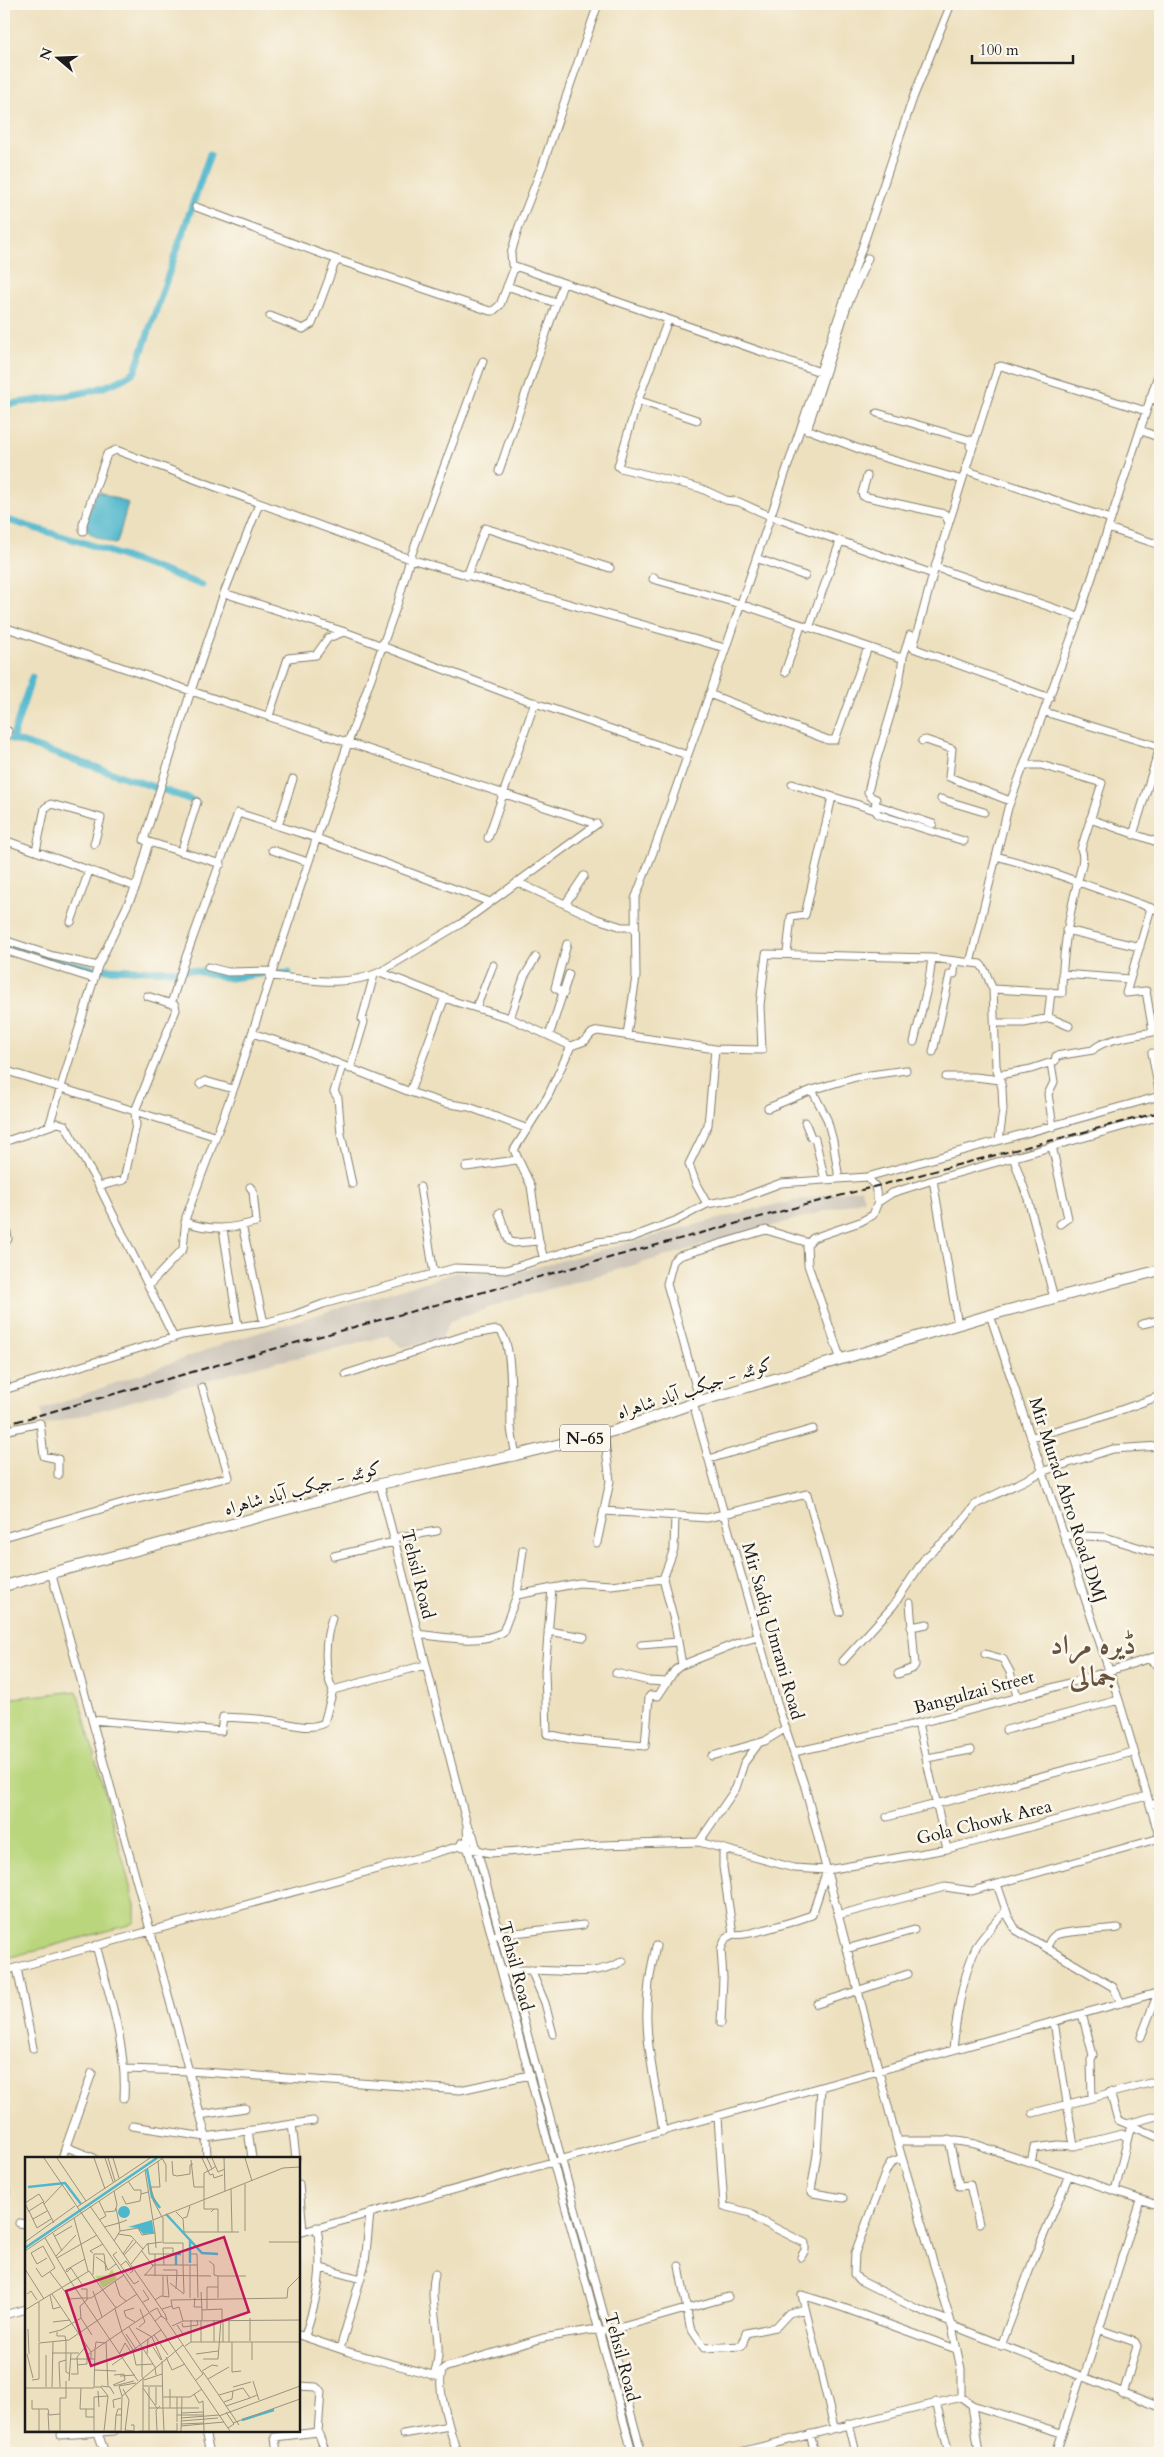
<svg xmlns="http://www.w3.org/2000/svg" width="1164" height="2457" font-family="Cardo,Amiri,serif">
<rect width="100%" height="100%" fill="#fbf7ec"/>
<filter id="ink" filterUnits="userSpaceOnUse"><feTurbulence type="fractalNoise" baseFrequency=".02" numOctaves="2"/><feDisplacementMap in="SourceGraphic" scale="10" xChannelSelector="R" yChannelSelector="G"/><feConvolveMatrix kernelMatrix="1 2 1 2 8 2 1 2 1" color-interpolation-filters="sRGB"/></filter>
<filter id="wash" filterUnits="userSpaceOnUse"><feTurbulence type="fractalNoise" baseFrequency=".0096" numOctaves="4" result="noise"/><feDisplacementMap in="SourceGraphic" scale="20" xChannelSelector="R" yChannelSelector="G"/><feGaussianBlur stdDeviation="1.12" result="paint"/><feColorMatrix in="noise" values="0 0 0 0 0 0 0 0 0 0 0 0 0 0 0 0 0 1.4 0 .05"/><feComposite in="paint" operator="in"/></filter>
<g filter="url(#wash)">
<rect width="100%" height="100%" fill="#ede0be"/>
<path fill="#cbc3b8" d="M861,1188L864,1200L511,1300L450,1321L440,1341L401,1347L388,1335L338,1349L262,1365L43,1426L41,1410L231,1341L457,1272L511,1274L759,1208Z"/>
<path fill="#b9d67c" stroke="#6a794c" d="M77,1691L135,1905V1922L129,1925L4,1959V1699Z"/>
<path fill="#4fb7cd" stroke="#366a74" d="M100,492L128,503L117,543L114,544C76,530 83,529 96,494Z"/>
<g fill="none" stroke-linecap="round" stroke-linejoin="round">
<path stroke="#4fb7cd" stroke-width="7" d="M4,405C44,398 103,396 135,371L210,154
M4,519L88,544L202,585
M32,677L12,739L157,788
M164,790L194,801
M4,945L54,960L93,969
M99,969L178,971
M183,970H191L230,978L261,974
M273,974L289,973"/>
</g>
</g>
<g filter="url(#ink)">
<g fill="none" stroke-linecap="round" stroke-linejoin="round">
<g stroke="#847e6d" stroke-width="9">
<path id="minor" d="M598,4L542,167L518,229L511,254L512,265L820,372
M196,207L338,260
M507,286L556,303
M270,316L303,329L312,324L334,265L338,260L490,311H493L500,305L515,266
M668,320L637,403L618,466L620,468L700,488L726,500L739,502L770,516L930,573
M1150,398L1160,402
M637,403L643,402L697,420
M877,413L970,440L972,441L970,446
M804,428L875,455L959,479
M807,430L847,306L868,258
M1140,430L1160,438
M965,470L1111,519
M499,471L563,284
M867,476L862,493L863,496L940,513L945,514L947,519
M1108,528L1160,545
M83,531V524L105,460L107,454L116,450L410,559L725,648
M756,558L805,576
M935,567L1079,617
M467,576L485,528L610,568
M654,577L653,579L740,604L898,657H903L910,635
M224,593L345,632L509,694L687,755
M4,627L191,691L224,593L259,504
M809,628L840,542
M785,672L801,626
M709,694L828,740H835L868,647
M1050,698L913,648L935,567L998,367L1001,366L1146,411
M1045,712L1160,747
M269,716L288,658L316,655L328,638L344,632
M922,741L926,740L952,749L949,777L1010,801
M4,743L8,731
M792,784L875,810L878,814L889,818L964,841
M941,799L984,812
M875,808L879,806L933,824
M875,810L876,799L871,797L868,792C878,747 898,703 903,657
M1090,819L1160,843
M278,826L293,779
M1133,835L1160,747
M488,838L535,702
M10,842L136,887
M149,842L221,864
M272,850L308,862
M36,851L45,808L51,804L101,818L94,844
M181,852L197,802
M996,856L1042,869L1160,911
M517,882L597,919L622,927H634
M566,903L584,876
M71,922L89,871
M1066,930L1140,947
M4,940L53,956L98,966
M4,950L94,979
M787,953L791,917L805,915L832,797
M970,963L1008,808L1079,617L1160,369
M208,967L228,972L272,971
M380,972L462,923L597,824
M1062,974L1130,979
M270,976C307,979 345,988 380,972L456,1002L510,1018L571,1046
M993,989L1062,993C1062,955 1068,920 1077,884C1079,874 1086,859 1081,849L1102,783L1041,765H1025
M564,993L555,988L567,944
M171,1004L183,965L238,813L316,838L490,902
M476,1008L493,965
M510,1018L524,977L536,957
M1048,1018L1051,992
M995,1023H1024L1050,1018L1069,1026
M252,1033L304,1050L410,1092L444,1103L469,1107L528,1129
M627,1035L636,977L635,899L655,847L722,659L913,98L951,4
M549,1036L569,974
M914,1042L929,980L932,958
M715,1049L762,1050L760,1005L766,954L932,958L980,964C987,970 988,981 993,989L996,1066L1002,1088L1003,1110L999,1140
M933,1052L950,974H954L955,961
M1152,1053L1160,1096
M1051,1063L1054,1082L1048,1094L1053,1127
M342,1066L334,1092L338,1098L341,1134L352,1184
M350,1069L364,1022L362,1019L374,975
M4,1070L214,1136
M999,1075L1031,1069L1055,1061L1056,1056L1093,1050C1102,1039 1138,1035 1153,1032L1146,991L1126,993L1151,908
M946,1077H975L1001,1080
M200,1084L205,1081L233,1089
M812,1090L827,1119L833,1141L839,1179
M410,1092L445,997
M768,1108L812,1090L856,1077L906,1070
M805,1122L811,1137L815,1139L825,1180
M49,1126L98,966L136,887L149,842L144,840L191,691L590,822
M4,1142L58,1123L65,1125L99,1186L174,1338
M1052,1146L1068,1218L1060,1224
M1013,1157L1028,1199L1054,1298
M466,1167L517,1160
M867,1177L1160,1096
M933,1180L958,1325
M99,1186L124,1180L136,1125L135,1111L176,1010L175,1005L147,996
M420,1187L434,1274
M878,1202L892,1193L933,1180L1160,1116
M499,1213L509,1241L514,1243L539,1241
M4,1214L8,1239L4,1244
M185,1222C212,1231 229,1229 256,1222L253,1191L250,1187
M242,1225L264,1323
M223,1229L238,1326
M544,1259L539,1241L531,1186L514,1150L548,1096L571,1046L585,1041L592,1033L598,1031L715,1049L708,1125L689,1164L696,1184L707,1204
M149,1285L183,1249L186,1217L235,1085L348,743L398,602L410,559L483,361
M990,1315L1119,1700L1160,1839
M1142,1324L1160,1320
M346,1374L467,1335L497,1330C515,1335 510,1410 511,1427C512,1437 514,1446 516,1455
M4,1376L7,1389
M4,1390L182,1335L264,1323L294,1315L323,1304L455,1268L506,1270L597,1242L630,1238L675,1221L707,1204L741,1198L781,1183L867,1177L875,1186L878,1202L873,1215L860,1222L813,1238L807,1245L808,1265L841,1360
M700,1401L667,1284L673,1261L679,1256L766,1230L809,1243
M693,1403L777,1703L805,1787L897,2141L951,2322L961,2369V2397L972,2405L1061,2433
M4,1431L40,1423L44,1456L58,1459V1475
M1032,1437L1090,1421L1160,1396
M709,1459L813,1429
M380,1484L467,1825L468,1849L631,2448L635,2453
M604,1511L707,1518L807,1494L840,1612
M675,1515L674,1549L663,1579L675,1624L682,1665
M1064,1535L1105,1537L1160,1554
M4,1537L129,1501L229,1477L202,1387
M393,1538L437,1531
M597,1543L610,1481L604,1433
M334,1556L394,1542
M51,1572L182,2045L206,2137L207,2158
M552,1588L545,1671L547,1734L576,1740L645,1746L649,1697L651,1695L658,1696L675,1670L682,1665L740,1642L758,1637
M517,1595L579,1583L611,1585L663,1579
M332,1618C325,1638 323,1671 333,1690
M911,1627L927,1624
M548,1631L584,1637
M417,1634C444,1637 479,1645 503,1632L517,1595L523,1550
M641,1645L677,1642
M985,1654L1003,1659L1010,1672L1017,1696
M1148,1659L1160,1666
M843,1661L893,1606L925,1558L952,1534L976,1504L1044,1471L1113,1449L1160,1446
M616,1673L649,1681L667,1682
M898,1674L913,1668L915,1665L910,1603
M92,1720L221,1731L223,1717C237,1718 252,1718 266,1720C285,1721 305,1732 324,1723L333,1690L425,1665
M918,1723L947,1849
M1006,1730L1119,1700
M794,1752C917,1725 1040,1694 1160,1655
M712,1756L765,1741L786,1728
M927,1758L971,1750
M1150,1805L1160,1802
M887,1817L1133,1752
M467,1825L473,1835L640,2447L639,2453
M699,1842L736,1788L744,1763L759,1743
M460,1846L490,1853L602,1845L699,1842L794,1868L827,1870L947,1849L1147,1796
M723,1849V1867L733,1934C744,1938 798,1920 812,1915L827,1870
M838,1915L945,1887L972,1891L997,1884
M497,1935L583,1925
M96,1945C109,1995 127,2046 124,2098
M656,1946C650,1971 646,1997 647,2022C648,2059 658,2095 663,2132
M1047,1947C1049,1943 1050,1939 1054,1936C1060,1931 1106,1930 1118,1928
M846,1949L914,1930
M17,1968L33,2048
M531,1970L545,2003L553,2034
M4,1971L417,1858L460,1846L462,1842
M507,1971C544,1966 590,1981 623,1961
M1121,2003L1113,1987L1016,1930L1008,1916L997,1884L1160,1838
M817,2004L908,1974
M1082,2014L1093,2055L1091,2060L1092,2097
M1054,2022L1074,2146
M721,2023L723,1978L721,1949L726,1938L733,1934
M1141,2037L1158,1993
M953,2050C956,2018 963,1976 976,1947C979,1942 1001,1914 1006,1911
M125,2069L189,2071L460,2090L530,2075
M821,2087L817,2154L811,2191L813,2193L843,2198
M1110,2092L1118,2120L1160,2138
M1033,2113L1154,2082
M200,2115L245,2108
M718,2117L724,2206L751,2213L757,2219L805,2243V2250L801,2257
M292,2124L296,2158
M1127,2124L1160,2115
M132,2126L206,2137L313,2121
M248,2130L252,2158
M949,2140L959,2186L970,2185L979,2224
M897,2141H957L975,2144L1160,2206
M65,2149L92,2073
M62,2158L65,2149L69,2148L94,2158
M902,2158L891,2162L886,2171L855,2253L854,2274L859,2280L915,2308L951,2322
M1031,2163L1034,2148L1058,2145L1074,2146L1122,2134L1127,2138
M299,2184L303,2231
M1115,2191L1131,2125
M4,2193L7,2192
M19,2223L26,2224
M299,2233L1160,1992
M679,2266L690,2327L704,2348L742,2346L746,2333L776,2327L789,2313L805,2309
M321,2268L361,2279
M4,2315L26,2309
M951,2325L1160,2407
M1098,2329L1135,2342L1137,2346L1123,2394
M299,2335L349,2352L440,2377
M305,2336C318,2294 324,2272 317,2227
M1001,2346L1034,2258L1069,2175
M340,2349L365,2263L370,2213
M433,2376C447,2347 427,2306 435,2274
M1084,2377L1140,2200
M299,2386L316,2387L321,2391L318,2432L326,2453
M936,2402L949,2453
M972,2405L979,2453
M849,2424L856,2453
M834,2427L802,2295L841,2307L956,2349
M98,2433L105,2453
M403,2434L449,2426
M810,2434L815,2453
M61,2435L114,2431
M206,2436L210,2453
M277,2453L275,2437L318,2432
M457,2453C452,2436 433,2381 444,2368L543,2338L591,2330L608,2331L728,2297
M736,2453L961,2397
M1056,2453L1081,2376"/>
</g>
<g stroke="#847e6d" stroke-width="12">
<path id="highway" d="M4,1586L380,1484L516,1455L617,1430L700,1401L990,1315L1160,1270"/>
</g>
<use href="#minor" stroke="#fff" stroke-width="7"/>
<use href="#highway" stroke="#fff" stroke-width="10"/>
<path stroke="#1c1c1c" stroke-width="2" stroke-dasharray="8 4" stroke-linecap="butt" d="M4,1425L295,1343L812,1203L1160,1112"/>
</g>
</g>
<g text-anchor="middle" stroke-width="5" stroke-linejoin="round" paint-order="stroke">
<rect fill="#fbf7ec" stroke="#5f5e5a" stroke-width="1" x="560" y="1424.5" width="50" height="27" rx="4"/>
<g font-size="16" font-weight="bold" fill="#1c1c1c">
<text x="585" y="1444">N-65</text>
</g>
<g font-size="18" fill="#1c1c1c" stroke="#fbf7ec">
<text transform="translate(695 1388) rotate(-18)" y="6">کوئٹہ - جیکب آباد شاہراہ</text>
<text transform="translate(303 1488) rotate(-15)" y="6">کوئٹہ - جیکب آباد شاہراہ</text>
<text transform="translate(1068 1500) rotate(72)" y="6">Mir Murad Abro Road DMJ</text>
<text transform="translate(418 1574) rotate(76)" y="6">Tehsil Road</text>
<text transform="translate(773 1631) rotate(74)" y="6">Mir Sadiq Umrani Road</text>
<text transform="translate(974 1692) rotate(-15)" y="6">Bangulzai Street</text>
<text transform="translate(984 1822) rotate(-14)" y="6">Gola Chowk Area</text>
<text transform="translate(516 1966) rotate(75)" y="6">Tehsil Road</text>
<text transform="translate(622 2357) rotate(75)" y="6">Tehsil Road</text>
</g>
<g font-size="28" font-weight="bold" fill="#67523e" stroke="#fbf7ec">
<text x="1093" y="1654">ڈیرہ مراد<tspan x="1093" dy="32">جمالی</tspan></text>
</g>
</g>
<g transform="translate(25 2157)">
<rect width="275" height="275" fill="#ede0be"/>
<path d="M87,112L92,122L78,131L70,119L83,118Z" fill="#b9d67c"/>
<path d="M93 55a6 6 0 1 1 12 0a6 6 0 1 1-12 0ZM127,63L129,76L118,77L113,71L103,70Z" fill="#4fb7cd"/>
<path fill="none" stroke="#4fb7cd" stroke-width="2.5" d="M122,12L127,40L135,51M3,30L40,26L56,47M141,57L177,96L193,97M165,82V106M0,91L132,1M151,108V97H156M217,263L249,253"/>
<path fill="none" stroke="#99927d" stroke-width="1" d="M19,1L205,274M32,1L61,44M69,1L80,32M80,1L88,25M83,1L90,24M88,1L94,21M137,1L141,8V25M177,1L185,18L188,17L189,21L198,18M182,1L187,12L191,9M187,1L193,15L200,12M199,1L200,34M220,1L227,24M166,3L169,30H179V52H189L186,55M147,4L148,18L152,19L165,17V8L168,7M103,24L109,33H116V37M220,27V74M179,30V16L187,12M206,32L207,75M97,39L101,47L115,44L116,37L123,35M128,43L137,60M74,44L81,59L74,63M130,44L125,30H135L133,4M19,47L18,45L4,54L12,71L26,62M65,49L140,157L142,163L136,159L130,164M52,50L125,1M91,51L94,66L102,63M189,52H193V75M4,55L0,46L14,37L19,45M80,55L90,54L92,48L89,34M151,55L158,62L159,75H214M138,60V86H158V108H172M49,61L63,114M158,61L162,60L165,49M8,62L22,54M128,63L258,11L275,10M29,66L19,47L37,28M79,70L94,66L95,74M28,76L37,94M130,76L131,91M93,77L106,79L118,92M30,79L47,69M20,81L46,125L113,224M89,84L95,74L113,71L117,78L130,76L120,13M0,85L50,49M244,85H275M123,86L124,97H152M116,93L128,109L120,118M0,94L138,1M92,95L88,98L109,127L114,124M68,96L65,94L78,87M98,97L108,83M130,97V119M166,97H172L173,141M99,98L111,85M31,99L51,78M71,100L80,106L83,113L91,107M32,101L72,78M184,104L189,108V118L193,119M106,107L122,87L137,85M96,108L101,104L108,114L105,116M127,108H158L159,136M139,108L138,91H148V97M11,111L17,120L30,111L18,89L6,96L12,107L22,101M46,111L42,115L41,113L60,102M46,111L58,129M0,112L19,142M138,113H152L151,132M25,115L44,140M68,118L69,97H79L81,114M119,118L186,119M142,119L144,140M90,124L95,139L101,144M145,126L159,137M56,132H62V143L59,145M68,134L77,160M176,135L177,153M2,137L6,134L12,143M27,137L66,195M25,138L28,152L35,150M43,138L45,142L57,141M138,139V119M57,141H66L99,118M165,141V108M170,141L169,150H176M193,141V119H221M130,143L136,139L144,140M146,143L262,141L263,131L275,119M14,145V185M118,145L124,142L118,133M147,149L148,152L154,150L158,164L147,169M91,151L112,137M109,151L99,154L101,160L110,165M90,152L97,175L108,193M137,152L147,149L146,143M182,152V130H193M0,153L64,114L91,151M125,155L132,151L137,160M56,161L55,149L60,145M141,163L178,217L171,223M176,163V185M177,163V153L197,152V163M158,164L275,163M28,165L45,163M157,166L158,170L173,168L172,163M152,168L158,177L166,174M104,170L130,210L131,218M114,170L120,165L115,152M111,171L127,180L137,203M3,172L4,197M32,175V179H40L41,184M24,176L36,173L56,161L67,178M101,177L111,192M129,178L143,198M41,184V196H54M225,184V161M81,185L83,229M166,185H275M189,185V163M198,185V163M204,185V163M207,185V215L216,214M160,189L166,185V163M128,190L136,203M70,192L71,185L80,186M108,194L111,208L128,207M27,196H41V215L45,217M95,196L100,186L106,195M2,197L8,221M122,197L123,182M171,197L193,194M21,198V230M141,200L147,213L160,207M45,202H70M66,202V195L124,156M178,202H193L196,163M227,203V185M137,204L138,252M52,208L62,207V198L65,196M87,208L136,173M70,213L91,214M177,214L187,208L193,209M178,215L214,268M46,217H53L52,200L62,188M95,219L110,218M117,220V192M183,222L204,210M7,223L14,222V186L44,183L92,150M119,223L137,217M44,224L46,196M228,224L234,243M88,228L100,223L99,217L89,218M76,229L85,230L89,237M89,229L109,224M118,229H138M27,230L28,185M35,230L34,205L41,203M70,230H76L83,239L79,274M124,230V251H174M208,230L226,225M0,231H69L70,193M56,231L55,252H69M118,231L132,251M98,232L104,243L100,274M145,232V251M73,234L74,250M169,237L174,246L178,244L179,274M194,238L218,231L225,241L232,238M97,239L94,229L111,226M138,240H165L177,232M152,240V265M7,243V252H14M199,245L207,242L208,234M131,248V230M201,249L225,241M89,251L88,243L96,241M124,251V274M61,252V260H69M138,252L139,274M201,255L209,267L203,271M23,256L24,274M156,256L179,255M97,258H91L93,252H97M152,258H179M194,259L275,229M156,261L194,258M156,264L193,261M208,266L275,242M156,267L179,266M156,269L199,265M100,273L109,274V268H106M0,274H96L97,239L158,188M14,274V252H23L24,258L35,257M35,274V241H41V224M69,274V240L83,239M90,274L91,258M114,274H152V266M118,274V220M132,274L131,253L135,249M156,274L157,240"/>
<path fill="#c2185b" fill-opacity="0.15" stroke="#c2185b" stroke-width="2.5" d="M199,80L224,155L66,209L41,134Z"/>
<rect width="275" height="275" fill="none" stroke="#1c1c1c" stroke-width="2.5"/>
</g>
<rect width="1164" height="2457" fill="none" stroke="#fbf7ec" stroke-width="20"/>
<g transform="translate(58 58) rotate(289)" stroke="#fbf7ec" stroke-width="4" paint-order="stroke">
<path d="M0-4L9 19L0 12L-9 19Z" fill="#1c1c1c"/>
<text y="-8" font-size="14" font-weight="bold" text-anchor="middle" fill="#1c1c1c">N</text>
</g>
<path d="M972 55v8h101v-8" fill="none" stroke="#1c1c1c" stroke-width="2.5"/>
<text x="979" y="55" font-size="15" fill="#1c1c1c" stroke="#fbf7ec" stroke-width="4" paint-order="stroke">100 m</text>
</svg>
